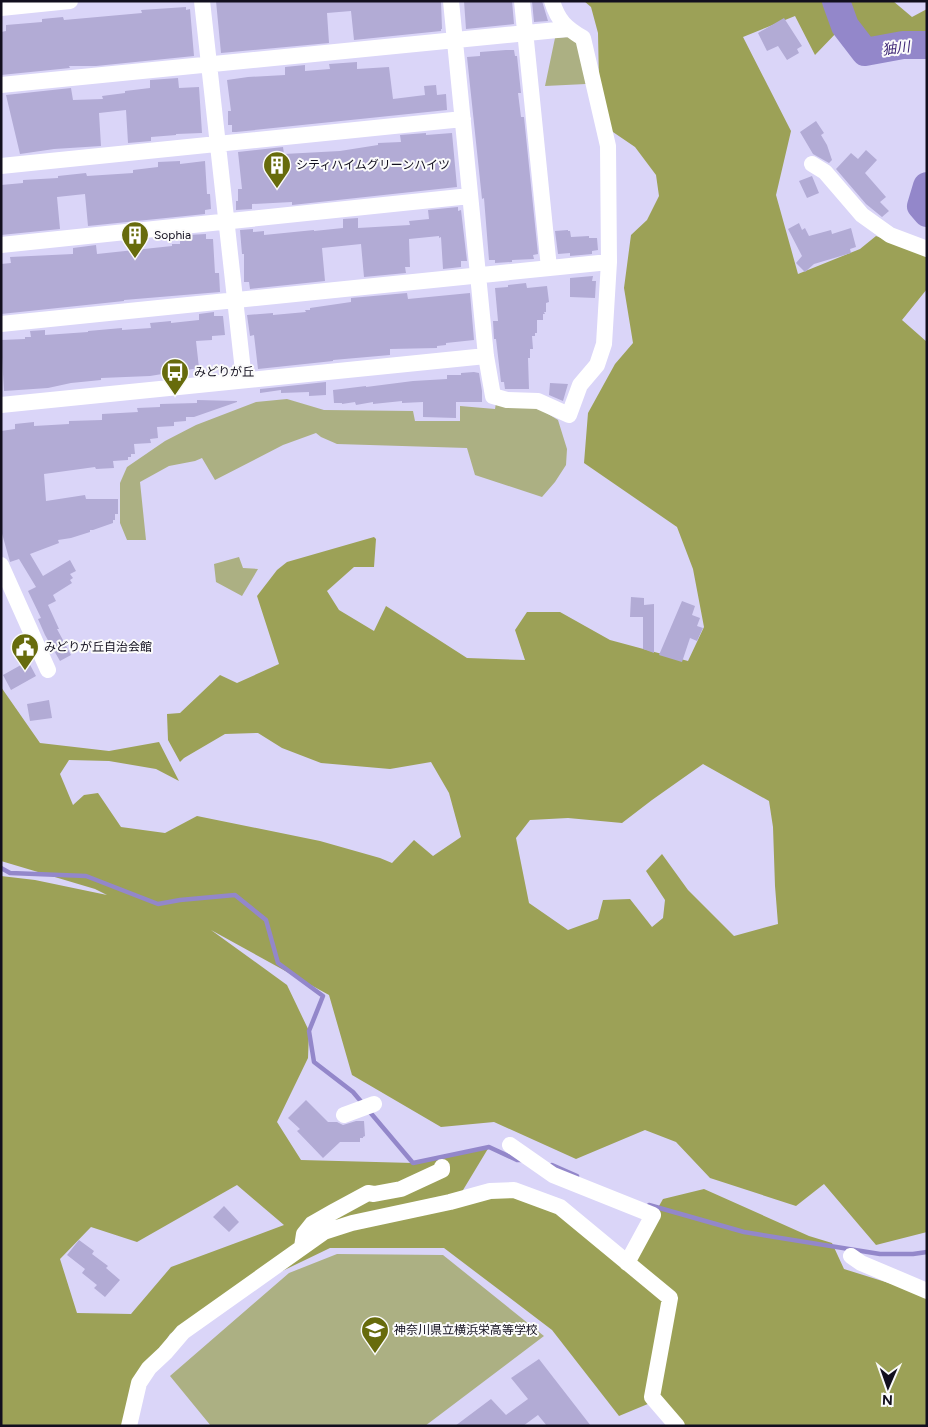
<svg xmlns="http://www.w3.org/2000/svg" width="928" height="1427" font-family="Figtree,'Noto Sans JP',sans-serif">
<rect width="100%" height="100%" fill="#dad5f8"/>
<path fill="#acb083" d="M569,37L577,43L586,84L545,86L555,38Z
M287,399L324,410L413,411L415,421H460V406L495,409L496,403L532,404L558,420L567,449L566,465L555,482L542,497L475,475L467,448L337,444L321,437L316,433L283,445L215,480L202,458L195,461L169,466L140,482L146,540H127L120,523V483L127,467L165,441L196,425L256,402Z
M239,557L243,568L258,569L242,596L216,582L214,564Z
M337,1254L443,1255L544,1336L425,1426H211L170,1376L289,1273Z"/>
<path fill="#9ca157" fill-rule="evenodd" d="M584,1H831L840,29L815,55L795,16L743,37L791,131L776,195L798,274L860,249L876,236L927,256V289L902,320L927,342V1232L876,1245L824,1184L796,1206L710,1178L676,1142L645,1130L576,1159L494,1122L441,1127L352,1075L329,995L211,930L287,985L309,1031L308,1058L277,1122L301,1160L413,1163L489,1147L457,1200L490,1191L560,1207L627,1262L663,1199L704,1189L809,1236L832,1243L844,1269L927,1295V1426H677L655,1401L619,1416L552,1330L444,1248H330L274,1275L189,1320L170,1334L142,1379L129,1426H1V876L35,880L107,895L95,889L1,861V687L40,743L109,751L159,742L179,781L156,769L109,761L69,760L60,774L73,805L84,795L98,793L121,827L165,833L197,816L320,841L380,858L392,863L414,840L433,856L461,837L449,793L431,762L390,769L321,763L282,748L258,733L225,734L184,758L180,762L168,740L167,714L180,713L220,675L237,683L279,664L257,596L277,570L287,562L374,537L376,539L374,567H354L327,591L339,610L374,631L386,606L467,658L525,660L515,630L527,612H560L610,640L688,661L704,627L693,569L677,527L584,463L588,413L615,364L633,343L624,288L631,235L647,220L659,196L656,175L635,147L610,130L599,83L598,33L591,7ZM703,764L769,801L773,827L775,886L778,924L734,936L688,890L662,854L646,871L665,900L663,918L652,927L630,899L603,900L598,919L568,930L529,903L516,838L530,820L568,818L622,823L652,800ZM237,1185L284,1225L171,1267L131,1314L77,1313L60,1259L91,1227L137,1242Z
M841,1H893L912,17L927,9V39H901L868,47L849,23Z"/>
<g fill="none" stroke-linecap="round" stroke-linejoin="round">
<path stroke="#9387ca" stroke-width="4.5" d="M1,868L10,873L86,876L158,904L180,900L235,895L266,920L278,963L323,996L309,1031L314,1062L353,1092L364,1105
M369,1111L413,1163L489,1147L517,1160H523
M552,1165L577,1176
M649,1205L744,1232L880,1254H913L927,1252"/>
<path stroke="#9387ca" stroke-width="28" d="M836,1L845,26L865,52L903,45H927
M927,186L921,206L927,213"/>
</g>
<path fill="#b2abd5" d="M216,1H441L442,29H441V31L354,40L351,11L327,13L329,43L221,53Z
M464,1H512L514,24L466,29Z
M532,1H542L548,21L534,22Z
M186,7V10L190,9L194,56L96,66H69L70,68L1,75V32L6,31V25L42,22V19L63,17L64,20L142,13L141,10Z
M784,18L802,46L797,49L799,53L787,60L778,46L767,51L758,33Z
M506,50H514L515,56H517L521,93H518L521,117H524L538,254L533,255L534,259L512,260V262L495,263V260H489L484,198L482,199L467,57L480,56V52Z
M357,62V69L389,67L393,99L425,95L424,86L436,85L437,95L446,94L447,110L236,132H232V125H228V111H231L227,80L248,77L285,75V67L305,65V71L330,69L329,64Z
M178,78L179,88L199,87L202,133L176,134V135L151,137V141L128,143L126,110L99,113L101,146L54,149L20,154L6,95L71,88L73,100L103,99L102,96L125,93V91L150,88V80Z
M816,121L824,133L821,135L827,145L832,160L829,163L813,154L800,132Z
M426,133V135L452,133L457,187L292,205V202L252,204V209L236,210V201H238V189H242L238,152L283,147L284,154L340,151L378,145V143L401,142L400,135Z
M866,150L877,160L865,173L886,197L880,202L889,211L882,217L866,204L836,169L851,153L858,159Z
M180,161V164L205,161L207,194H210L211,209L205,210V214L88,226L85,194L57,197L60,229L1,235V185L23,183V180L58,178V176L86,173L87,176L133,173V170L158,167V162Z
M812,176L819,193L807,198L799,181Z
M458,207V211L461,210L467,261H461V267L443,269L441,237L439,238V236L409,239L410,267H405L406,273L364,277L361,244L322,248L325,281L250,289L249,282H244V254H242L240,230L253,229V232L264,231V235L314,230V231L343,228V219L358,218V228L410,225L409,221L429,219L428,210Z
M799,223L802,230L805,228L809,236L831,230L832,234L851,228L856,247L850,249L851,253L814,264L805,272L796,263L802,256L788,229Z
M568,230V231H570L571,237L589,236V238H597L598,250L592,251V254L570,256V253L558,254L555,231Z
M206,234V239H213L215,273H219L220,292L124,300V301L1,314V264L11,263L10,257L73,254V248L96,245L97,254L172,246V244H180V240L188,239V235Z
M593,276L592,281H596L595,298L570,297V278Z
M526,283L527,288L547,286L549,302L546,303V312H544L545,314H543V320H537V333H535V336H532L533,349H530V358H528L529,389H505L504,382H501L496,339H494L493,321H498L495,288L508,287V285Z
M407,293L408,299L470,293L474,340L446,343V345L437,346V348L390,349V355L333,360V361L258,369L254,335L250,336L247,315L273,313V315L306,312L305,310H310V308L351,302V298Z
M214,312V316H223L225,335L212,336V340L196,341L199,368L150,376L101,378V380L71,383L48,388L4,391L1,340L25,339V337H31L30,331L45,330V335L88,332V331L122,328V330L151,328L150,323L171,321V323L199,320V314Z
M474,372L479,373L482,391V402H456V418L423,417V402L402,403V401L373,404V402L356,405L355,402L342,404V403H334L333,390L366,386V387L413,381L447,379V375H461V373Z
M326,382V395L309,396V392L281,393V390L260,393V389Z
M550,383L568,384L563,401L549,395Z
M197,400L237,401V402L194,417H186V421L174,422V426L157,427L158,438L150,439L151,443L134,444L135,454H131V457H128V460L113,461L114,468L96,469L95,467L44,474L46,501L85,495L86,499H118V514H115V520H113V523L93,530H90V532L71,538L58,540L59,543L30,554L43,576L70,560L76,571L70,574L73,578L70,580L72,583L53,595L56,601L48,605L59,629H57L71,655L60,661L45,635L38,619L41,618L28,591L36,587L19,559L10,562L1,530V431L15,429V424L34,422V426L69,424V421L102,420V414L138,412L137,408L160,407V404L197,403Z
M631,597L644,598V605L654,604V653L643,649V617H630Z
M682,601L695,606L692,615L700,618L697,626L703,628L697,641L690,638L682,662L659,655Z
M28,661L36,676L11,690L3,675Z
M49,700L52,718L30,721L27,704Z
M306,1100L328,1122H337L343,1125L356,1121H364L365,1136L363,1137V1138H360V1142H340L323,1158L297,1131L300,1129L288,1118Z
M224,1206L239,1222L229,1232L213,1217Z
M79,1240L94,1251L92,1254L108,1266L106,1268L120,1280L105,1297L94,1288L97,1285L82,1273L85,1269L67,1255Z
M539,1359L591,1426H547L538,1415L523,1426H455L491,1399L506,1415L528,1399L511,1378Z"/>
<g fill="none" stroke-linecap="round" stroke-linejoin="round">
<path stroke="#fff" stroke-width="16" d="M202,1L244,380
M451,1L486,356L493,396L507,400L538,401L569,415L580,385L597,365L604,344L609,262L608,146L583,38C566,28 558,21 552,1
M522,1L549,268
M1,8L70,1
M1,85L567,29
M812,164L825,172L862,215L890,235L927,249
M1,166L463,119
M1,245L470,196
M1,324L609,262
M1,405L486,356
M1,565L48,670
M344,1115L374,1104
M510,1145L553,1175L653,1215L627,1263
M302,1247L304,1234L312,1224L333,1212L368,1193L374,1194L401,1189L442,1170V1167
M851,1256L861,1263L927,1291
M129,1426L139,1383L149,1368L165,1353L183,1332L324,1232L352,1223L450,1202L490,1191L514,1190L560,1207L670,1298L652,1397L677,1426"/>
</g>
<defs>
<g id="building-pin" transform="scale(1.4375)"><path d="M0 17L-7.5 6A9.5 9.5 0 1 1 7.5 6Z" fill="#676b0c" stroke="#fbfbfb"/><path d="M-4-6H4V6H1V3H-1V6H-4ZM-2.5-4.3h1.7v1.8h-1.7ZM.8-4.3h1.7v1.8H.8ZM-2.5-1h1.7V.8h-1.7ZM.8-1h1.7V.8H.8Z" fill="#fff"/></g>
<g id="bus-pin" transform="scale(1.4375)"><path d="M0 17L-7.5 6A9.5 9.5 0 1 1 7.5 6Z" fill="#676b0c" stroke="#fbfbfb"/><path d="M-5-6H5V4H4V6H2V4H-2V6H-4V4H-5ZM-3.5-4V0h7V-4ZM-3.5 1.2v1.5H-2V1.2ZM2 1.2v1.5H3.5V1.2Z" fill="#fff"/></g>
<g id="civic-pin" transform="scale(1.4375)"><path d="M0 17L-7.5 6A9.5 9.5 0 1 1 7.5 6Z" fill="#676b0c" stroke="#fbfbfb"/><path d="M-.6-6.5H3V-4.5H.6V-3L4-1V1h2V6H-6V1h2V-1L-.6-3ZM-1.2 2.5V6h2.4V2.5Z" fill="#fff"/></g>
<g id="school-pin" transform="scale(1.4375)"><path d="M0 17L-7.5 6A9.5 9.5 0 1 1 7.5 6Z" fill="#676b0c" stroke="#fbfbfb"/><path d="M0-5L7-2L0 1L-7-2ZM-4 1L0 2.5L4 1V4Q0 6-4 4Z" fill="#fff"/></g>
</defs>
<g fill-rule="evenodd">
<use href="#building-pin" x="277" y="165"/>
<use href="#building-pin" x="135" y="235"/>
<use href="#bus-pin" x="175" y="372"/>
<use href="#civic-pin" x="25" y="647"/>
<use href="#school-pin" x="375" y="1330"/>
</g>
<g text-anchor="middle" stroke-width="4" stroke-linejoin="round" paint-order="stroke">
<g font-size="12" fill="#120f1e" stroke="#fbfbfb" text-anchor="start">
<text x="296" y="169">シティハイムグリーンハイツ</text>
<text x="154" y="239">Sophia</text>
<text x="194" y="376">みどりが丘</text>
<text x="44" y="651">みどりが丘自治会館</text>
<text x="394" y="1334">神奈川県立横浜栄高等学校</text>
</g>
<g font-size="14" font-style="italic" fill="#3e2776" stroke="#fbfbfb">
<text transform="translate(896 48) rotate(-7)" y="5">㹨川</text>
</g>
</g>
<rect width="928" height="1427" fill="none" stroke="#120f1e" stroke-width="5"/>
<g transform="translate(888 1387) rotate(182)" stroke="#fbfbfb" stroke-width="4" paint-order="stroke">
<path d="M0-4L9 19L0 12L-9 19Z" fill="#120f1e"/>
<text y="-8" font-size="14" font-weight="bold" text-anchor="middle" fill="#120f1e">N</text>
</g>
</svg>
